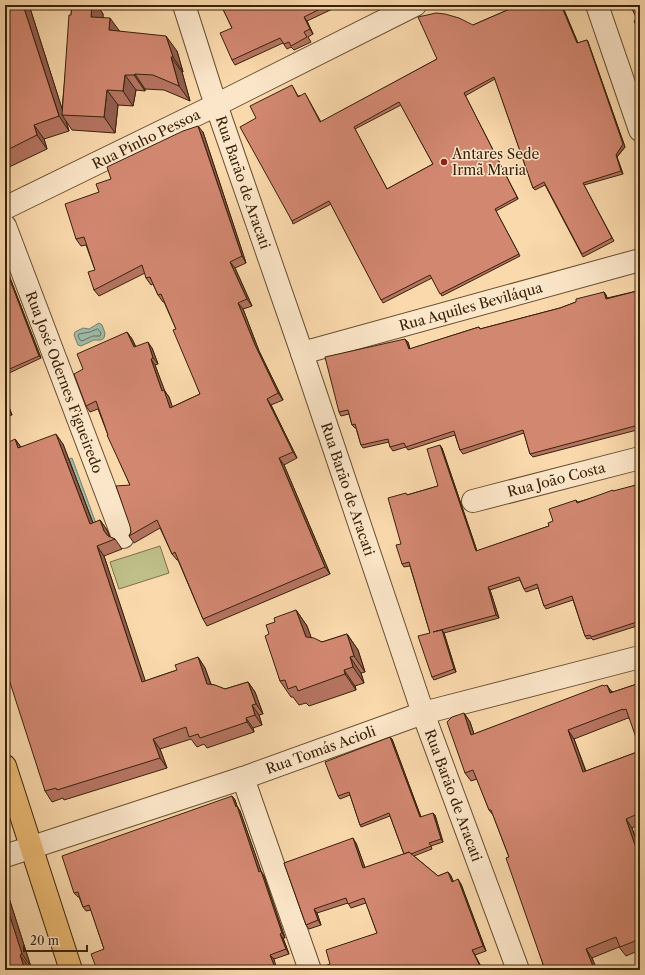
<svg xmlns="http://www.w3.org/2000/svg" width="645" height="975" font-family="'Libre Caslon Text',serif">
<rect width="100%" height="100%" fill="#fad9ac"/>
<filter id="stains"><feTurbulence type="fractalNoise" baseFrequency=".005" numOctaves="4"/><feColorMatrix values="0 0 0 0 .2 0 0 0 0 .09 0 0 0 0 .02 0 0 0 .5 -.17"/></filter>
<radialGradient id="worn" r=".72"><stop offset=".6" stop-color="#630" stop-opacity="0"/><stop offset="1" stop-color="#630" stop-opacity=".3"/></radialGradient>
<path fill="#bfbf89" stroke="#7c704a" d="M160,546L169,573L119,589L110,562Z"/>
<path fill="#9ebaa8" stroke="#767d69" d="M99,323L102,325L105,333L104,338L101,340H94L81,346L78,345L74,335L75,332L83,328L89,329Z
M72,458L98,529L95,530L69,459Z"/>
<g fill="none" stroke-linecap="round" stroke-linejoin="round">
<path stroke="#6c6e59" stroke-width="1" d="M98,329L101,333L100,336H93L82,341L80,340L78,336L79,334L90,332Z"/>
<g stroke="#695032" stroke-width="24">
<g id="minor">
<path id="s1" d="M184,5L211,90L302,353L423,713L518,970"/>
<path d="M597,5L640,130"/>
<path id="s2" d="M5,208L216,105L415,5"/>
<path id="s3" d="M5,226L123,537"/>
<path id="s4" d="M302,353L640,260"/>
<path id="s5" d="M473,501L640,458"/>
<path d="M243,778L310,970"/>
<path id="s6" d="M5,856L243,778L423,713L640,657"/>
</g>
</g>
<g stroke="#39220a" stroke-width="24">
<path id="major" d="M5,766L71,970"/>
</g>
<use href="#minor" stroke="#fce6c9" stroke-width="22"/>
<use href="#major" stroke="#edbc76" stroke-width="22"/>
</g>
<path fill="#b57461" stroke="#39220a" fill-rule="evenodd" d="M5,5H29L62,109L72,5H97L103,14V18L119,31L177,51L183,72H182L190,101L164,90L145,89V91L136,90L133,106L118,105L115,133L72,130L66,121L69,131L44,139L47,149L5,169Z
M221,5H341L307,21L313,34L308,37L311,42L294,50L291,47L287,49L283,43L235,65L232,60V28Z
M519,5H562L578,43L587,40L588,42L625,147L617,157L623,174L584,185L614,241L583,257L545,185L535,190L533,188L495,79L465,96L518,199L496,211L520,256L442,296L432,278L383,303L331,204L293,224L292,221L256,118L293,87L298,96L306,95L321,122L437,59L473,25ZM401,105L433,164L387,189L355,129Z
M203,132L246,263L235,268L252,306L243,309L259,351L283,400L271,405L297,458L284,465L330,574L207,626L203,619L178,560H177L172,554L160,528L134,543L129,536L131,532L130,485L108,435L98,409L90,412L86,406L83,369L127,332L132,339L136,347L152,348L158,364L155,365L164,390L169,397L172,407L200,394L176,329L164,302H163L158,295L153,284L151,285L146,278L145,273L99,296L94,290L95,270L86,245L81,246L76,239L99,192L111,179Z
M5,265L41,358L5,375Z
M640,284V437L637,430L533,457L530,454L524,433L463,454L460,450L455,435L408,450L406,447L393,451L390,447L389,442L363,448L361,445L356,428H355L352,425L349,414L341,416L339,412L408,342L410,349L479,327L480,329L560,308L576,302L604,292L606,295L607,298L637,291Z
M5,397L12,415L5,418Z
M15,439L21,447L63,444L93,523L100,520L107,530L110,537L115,539L122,549L104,556L145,681L177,670L198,657L205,668L211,684L225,689L248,682L255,692L263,714L259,715L262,725L253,728L254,732L207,748L204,744L197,747L191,739L160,749L167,768L64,800L63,798L52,802L45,791Z
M442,448L477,551L549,526L553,521L576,500L578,502L640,484V625L593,640L591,638L587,639L585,636L573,600L546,609L544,606L538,588L526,592L524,589L520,580L490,590L499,618L444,633L456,672L434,680L432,677L430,633L410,566L404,567L402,564L407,495L438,486Z
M296,610L307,626L311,638L322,642L347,634L358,650L365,672L361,673L364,683L355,686L356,690L309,706L306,703L299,705L293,697H291L280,681L269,634L275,622Z
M640,683L630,719L628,718L574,739L586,771L640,751V824L632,828L640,850V950L626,956L619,947L592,958L597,970H545L509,857L493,815L489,810L477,779L471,781L465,773L464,713L470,722L474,734L604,686L613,692Z
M392,739L421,817L435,815L443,842L431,846L432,849L414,856L438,876L448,872L451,876L453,881L461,884L486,951L475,955L330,964L377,933L366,903L351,908L348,903L317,913L321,925L309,929L306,925L284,863L356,843L365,868L404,854L390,816L361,827L360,825L350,795L340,799L338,796Z
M232,796L235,800L237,806L240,811L261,871L264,876L285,938H283L289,954L274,959L104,949L91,910L86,911L83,907L79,897H78L74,893Z
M8,895L31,967H29L30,970H5Z"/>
<path fill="#935e4f" stroke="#39220a" d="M23,5H29L64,115H62L66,121L69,131L59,116Z
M92,5H97L103,14L102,32L91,17Z
M561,5H562L579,46L577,43Z
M304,17L307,21L313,34L310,29Z
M110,18L121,33L109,30Z
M166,36L177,51L183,72L173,57Z
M587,40L588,42L625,147L617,157L623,174L621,171L616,155Z
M171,57L182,72L190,101L179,86Z
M135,74L145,89V91L134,75Z
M125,75L136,90L133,106L123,91Z
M107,90L118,105L115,133L104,117Z
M464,93L465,96L518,199L517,197Z
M34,125L44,139L47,149L37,135Z
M198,126L203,132L246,263L242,256Z
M230,262L235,268L252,306L247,299Z
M5,265L41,358L39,356L5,267Z
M604,292L606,295L609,302L606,299Z
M238,303L243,309L259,351L283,400L278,393L255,345Z
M127,332L132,339L139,354L134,347Z
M405,339L408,342L411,353L409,349Z
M148,342L152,348L158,364L153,358Z
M151,359L155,365L166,394L164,390L169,397L175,414L170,408L162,391Z
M5,397L12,415L10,412L5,399Z
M267,399L271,405L297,458L293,452Z
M56,434L63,444L97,534L90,524Z
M15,439L22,449L18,448Z
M440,445L442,448L478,554L476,551Z
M279,458L284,465L330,574L325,567Z
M100,520L107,530L111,541L104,531Z
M97,546L104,556L149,692L142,682Z
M488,587L490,590L499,618L496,615Z
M296,610L307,626L317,653L306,637Z
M442,630L444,633L456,672L454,669Z
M347,634L358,650L365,672L354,656Z
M198,657L205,668L214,694L207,684Z
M350,657L361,673L364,683L353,667Z
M344,670L355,686L356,690L345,674Z
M248,682L255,692L263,714L256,704Z
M607,685L613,694L610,693Z
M252,705L259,715L262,725L255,715Z
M464,713L470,722L477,743L471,735Z
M246,718L253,728L254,732L247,722Z
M568,730L574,739L589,781L583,772Z
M390,737L392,739L422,820L420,817Z
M153,739L160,749L167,768L160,758Z
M232,796L235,800L238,809L237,806L240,811L261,871L264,876L285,938L282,933L259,872Z
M433,813L435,815L443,842L441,839Z
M626,819L632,828L640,851H637Z
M353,838L356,843L367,873L363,868Z
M448,872L451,876L455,886L452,882Z
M458,879L461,884L486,951L483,946Z
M5,891L8,895L31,967L22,954L5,901Z
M314,909L317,913L321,925L318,920Z
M280,934L283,938L289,954L286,949Z
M586,949L592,958L597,970H595L593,966Z
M472,950L475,955L483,970H482Z
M20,955L29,967L30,970H25Z
M270,955L274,959L277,970H276Z"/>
<path fill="#d28771" stroke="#39220a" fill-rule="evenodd" d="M5,5H23L59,116L34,125L37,135L5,151Z
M72,5H92L91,17L110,18L109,30L166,36L173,57H171L179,86L153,75L135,74L134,75H125L123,91L107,90L104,117L62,115L69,15H71Z
M221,5H328L304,17L310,29L304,32L307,37L291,46L289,42L284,44L280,38L232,60L220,33L232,28Z
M519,5H561L577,43L587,40L623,144L616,155L621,171L583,183L612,238L582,254L544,182L533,188L494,77L464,93L517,197L495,209L519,254L440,294L430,275L381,300L329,201L292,221L240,127L256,118L250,106L292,85L298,97L305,93L320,122L437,59L418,17L436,13L445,14L459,18L473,25ZM399,102L433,164L387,189L354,127Z
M630,5H640V33L634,21L637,19Z
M198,126L242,256L230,262L247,299L238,303L255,345L278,393L267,399L293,452L279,458L325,567L203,619L175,552L172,554L157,520L129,536L131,532L130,526L116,486L130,485L107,435H108L96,401L86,406L74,374L83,369L77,354L127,332L134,347L148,342L153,358L151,359L162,391L164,390L170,408L200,394L173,330L176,329L161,294L158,295L150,277L146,278L142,265L94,290L88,272L95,270L84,237L76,239L65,204L99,192L96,184L111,179L107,167L183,131Z
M5,267L39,356L5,371Z
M640,284V436H639L635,426L530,454L523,430L460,450L454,431L406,447L404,443L390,447L388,439L361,445L355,424L352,425L348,410L339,412L325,357L405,339L409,349L479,327L480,329L560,308L576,302V299L604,292L606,299L637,291L635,285Z
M5,399L10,412L5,415Z
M56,434L90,524L100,520L104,531L108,536L115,539L97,546L142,682L177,670L175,665L198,657L207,684L215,685L225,689L248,682L256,704L252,705L255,715L246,718L247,722L200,738L198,734L189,737L186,727L153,739L160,758L57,790L56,788L45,791L5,667V444L15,439L18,448Z
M440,445L476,551L549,526L548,523L553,521L549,509L576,500L577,503L613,490V491L640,484V621L591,637L590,635L585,636L572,596L544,606L537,584L524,589L519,577L488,587L496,615L433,632L442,630L454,669L432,677L418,636L430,633L409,562L402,564L396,545L401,544L388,498L406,493L407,495L438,486L427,449Z
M296,610L306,637L314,638L322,642L347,634L354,656L350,657L353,667L344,670L345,674L298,691L296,686L288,689L285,680L280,681L265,636L269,634L266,625L275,622L274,618Z
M640,666V678L638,667Z
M640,683V749L626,709L623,710V709L568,730L583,772L640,751V813L626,819L637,851L640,850V939L620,947L616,937L586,949L593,966L583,970H545L506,858L509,857L491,810H489L473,770L465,773L447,722L452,717L464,713L471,735L603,685L604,686L607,685L610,693Z
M390,737L420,817L433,813L441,839L429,843L431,846L411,854L409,852L404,854L389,813L360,825L349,792L338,796L325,762Z
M232,796L236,807L237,806L259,872L261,871L282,933L280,934L286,949L270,955L276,970H97L91,954L104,949L89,905L83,907L78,892L74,893L62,856Z
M353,838L363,868L409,852L438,876L448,872L452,882L458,879L483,946L472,950L482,970H319V968L330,964L326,950L377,933L364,898L348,904L346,898L314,909L318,920L306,925L284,863Z
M5,901L22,954L20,955L25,970H5Z"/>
<circle fill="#8f2418" stroke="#fce6c9" stroke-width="1.5" cx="444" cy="162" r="4"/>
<g text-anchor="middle" stroke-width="3" stroke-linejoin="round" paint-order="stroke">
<g font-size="14" fill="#39220a" stroke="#fce6c9">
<text dy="5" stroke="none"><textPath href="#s2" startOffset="157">Rua Pinho Pessoa</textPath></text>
<text dy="5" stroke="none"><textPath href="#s1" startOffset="187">Rua Barão de Aracati</textPath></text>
<text dy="5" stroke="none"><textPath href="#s4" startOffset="175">Rua Aquiles Beviláqua</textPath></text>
<text dy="5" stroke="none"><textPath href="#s3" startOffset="167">Rua José Odernes Figueiredo</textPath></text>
<text dy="5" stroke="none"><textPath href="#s5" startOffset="86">Rua João Costa</textPath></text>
<text dy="5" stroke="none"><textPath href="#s1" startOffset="511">Rua Barão de Aracati</textPath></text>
<text dy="5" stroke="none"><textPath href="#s6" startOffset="333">Rua Tomás Acioli</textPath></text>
<text dy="5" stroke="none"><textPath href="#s1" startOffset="835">Rua Barão de Aracati</textPath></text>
</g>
<g font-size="14" fill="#39220a" stroke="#fce6c9" text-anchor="start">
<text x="452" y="159">Antares Sede<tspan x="452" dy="16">Irmã Maria</tspan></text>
</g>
</g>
<rect width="645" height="975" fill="none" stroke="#fad9ac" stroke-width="20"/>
<rect x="6" y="6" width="633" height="963" fill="none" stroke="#39220a" stroke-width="2"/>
<rect x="10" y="10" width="625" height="955" fill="none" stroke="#39220a"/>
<path d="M24 945v6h63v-6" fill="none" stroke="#39220a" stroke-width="2"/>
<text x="30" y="945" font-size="12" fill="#39220a" stroke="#fce6c9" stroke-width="3" paint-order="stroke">20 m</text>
<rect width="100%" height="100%" filter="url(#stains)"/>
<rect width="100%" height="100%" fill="url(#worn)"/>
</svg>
